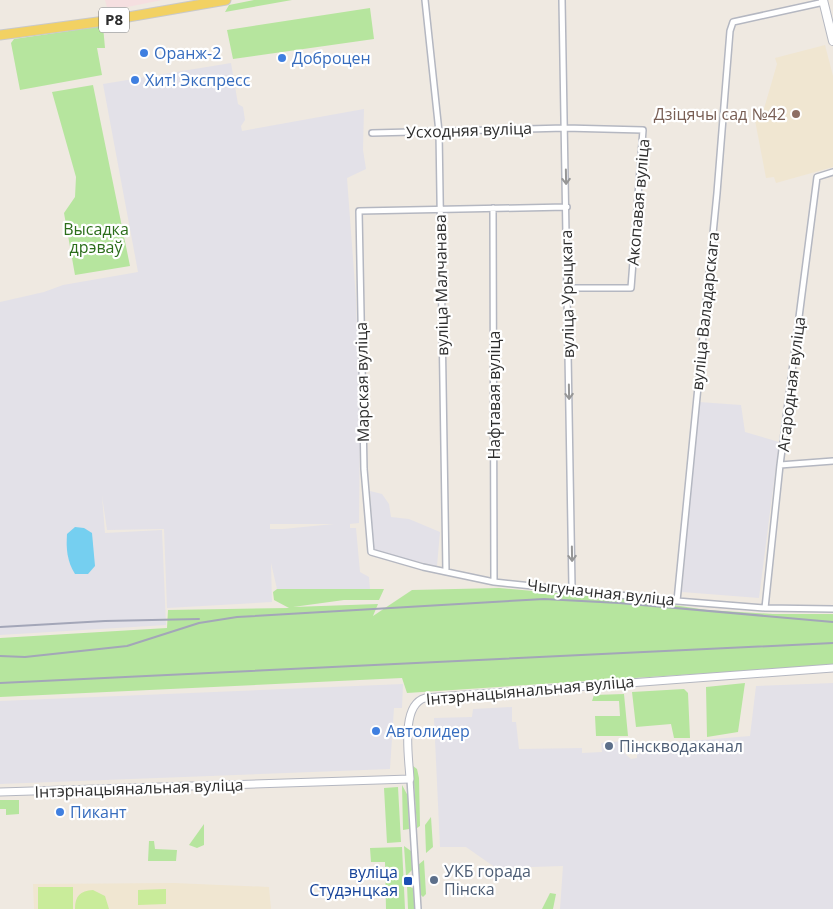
<svg xmlns="http://www.w3.org/2000/svg" width="833" height="909" font-family="'Open Sans',sans-serif">
<rect width="100%" height="100%" fill="#efe9e1"/>
<path fill="#e3e1e8" fill-rule="evenodd" d="M231,63L238,104L243,107L245,120L241,126L242,131L364,109L363,150L366,169L347,178L356,299L360,429L359,523L350,524V528H356L360,572L369,577L370,589H277L271,563L272,602L167,608L164,529L107,530L102,496L105,533L162,530L166,625L0,635V302L44,292L63,285L138,272L103,84ZM334,524L283,529H270V524Z
M699,402L741,405L745,432L779,442L759,598L682,592Z
M370,491L382,494L389,504L391,517L409,519L440,532L437,566L374,552Z
M833,683V909H560L563,866L496,868L466,847H440L434,718L472,717L473,709L512,707V722H516L519,749L582,748V753L602,752L601,743L624,741L625,749L621,750L631,759L637,758V753L678,749V742L750,736L756,686Z
M403,684L402,708H394L390,769L0,784V701Z"/>
<path fill="#f0e6d1" d="M825,45L833,76V167L776,183L774,177L766,178L754,115L763,112L777,64L775,58Z
M174,883L269,887L271,909H34L33,884Z"/>
<path fill="#f5dfe0" d="M105,0H162L108,11Z"/>
<path fill="#b6e59e" d="M254,0H292L225,12L229,5Z
M370,8L374,39L233,59L227,30Z
M103,26L105,48H97L102,75L20,90L11,43L14,39Z
M93,85L130,266L75,275L64,213L75,197L76,177L52,92Z
M499,588L646,601L707,610L773,614H833V665L407,693L402,678L0,697V638L167,628L168,610L289,608L274,600L273,592L277,589H384L379,600H344L293,607L378,604L373,616L412,590Z
M745,683L738,732L707,737L706,687Z
M684,689L688,693L690,738H674L671,724L636,727L632,692Z
M624,694L628,736H596L595,716H620L619,701H592L594,695Z
M413,766L417,769L419,778L420,826L417,828Z
M402,785L408,796L409,829L403,830Z
M398,787L401,842L387,843L384,788Z
M0,800H19V814L6,815V809H0Z
M431,817L433,847L426,853L425,825Z
M204,824V845L197,848L189,845Z
M149,841H154L155,849L177,850L176,861H148Z
M404,846L411,851L412,870L406,876Z
M402,847L405,909H386L385,862H371L370,848Z
M424,860L426,894L423,897L420,894L418,865Z
M407,885L414,889L415,909H408Z
M550,893L556,894L553,909H542Z"/>
<path fill="#c9ec9a" d="M38,887H73V909H38Z
M166,889V904L138,905V890Z
M93,890L105,896L109,909H75C75,896 80,891 93,890Z"/>
<path fill="#75cff0" d="M75,527L84,528L92,533L95,566L88,574H75C67,561 66,549 67,534Z"/>
<g fill="none" stroke-linecap="round" stroke-linejoin="round">
<g stroke="#b4b7c1" stroke-width="8">
<path id="minor" d="M425,0L439,132L446,572
M562,0L572,588
M372,133L565,128L643,130L631,288H567
M567,207L359,211L364,469L371,552L423,567L494,582L677,601L765,608L833,609
M493,208L494,582
M780,465L833,461
M677,601L717,193L730,31L733,22L824,2
M765,608L780,465L817,177L833,172
M410,779L418,909"/>
</g>
<g stroke="#b4b7c1" stroke-width="9">
<path id="tertiary" d="M0,792L410,779C409,758 400,705 425,698L833,668"/>
</g>
<g stroke="#b4b7c1" stroke-width="10">
<path id="secondary" d="M823,0L833,41"/>
</g>
<g stroke="#c9c9c9" stroke-width="11">
<path id="primary" d="M0,35L105,21L226,0"/>
</g>
<use href="#minor" stroke="#fff" stroke-width="5"/>
<use href="#tertiary" stroke="#fff" stroke-width="7"/>
<use href="#secondary" stroke="#fff" stroke-width="8"/>
<use href="#primary" stroke="#f2d163" stroke-width="9"/>
<path stroke="#a3a6b8" stroke-width="2" d="M0,627L105,621L199,619
M0,656L25,657L127,646L199,623L237,617L544,599L619,603L833,622
M0,683L833,643"/>
</g>
<defs><path id="oneway-shaft" d="M-6 0H5M1.5-3L5.5 0L1.5 3" fill="none" stroke-width="1.6" stroke-linecap="round" stroke-linejoin="round" transform="scale(1.25)"/></defs>
<g stroke="#969696">
<use href="#oneway-shaft" transform="translate(566 177) rotate(89)"/>
<use href="#oneway-shaft" transform="translate(569 392) rotate(89)"/>
<use href="#oneway-shaft" transform="translate(572 554) rotate(89)"/>
</g>
<g fill="#3f7fe0" stroke="#fff" stroke-width="2">
<circle cx="144" cy="53" r="5"/>
<circle cx="282" cy="58" r="5"/>
<circle cx="135" cy="80" r="5"/>
<circle cx="376" cy="731" r="5"/>
<circle cx="60" cy="812" r="5"/>
</g>
<circle fill="#8d6e63" stroke="#fff" stroke-width="2" cx="796" cy="114" r="5"/>
<g fill="#5c6f8a" stroke="#fff" stroke-width="2">
<circle cx="609" cy="746" r="5"/>
<circle cx="434" cy="880" r="5"/>
</g>
<rect fill="#1a4fb4" stroke="#fff" stroke-width="2" x="403" y="876" width="10" height="10" rx="2.5"/>
<g text-anchor="middle" stroke-width="4.5" stroke-linejoin="round" paint-order="stroke">
<rect fill="#fff" stroke="#6d6d6d" stroke-width="1" x="99" y="7.5" width="30" height="25" rx="4"/>
<g font-size="15" font-weight="bold" fill="#2e2e2e">
<text x="114" y="25">Р8</text>
</g>
<g font-size="16" fill="#366cbe" stroke="#fff" text-anchor="start">
<text x="154" y="59">Оранж-2</text>
<text x="292" y="64">Доброцен</text>
<text x="145" y="86">Хит! Экспресс</text>
<text x="386" y="737">Автолидер</text>
<text x="70" y="818">Пикант</text>
</g>
<g font-size="16" fill="#785e54" stroke="#fff" text-anchor="end">
<text x="786" y="120">Дзіцячы сад №42</text>
</g>
<g font-size="16" fill="#2e2e2e" stroke="#fff">
<text transform="translate(469 130) rotate(-2)" y="6">Усходняя вуліца</text>
<text transform="translate(638 202) rotate(-85)" y="6">Акопавая вуліца</text>
<text transform="translate(441 285) rotate(-91)" y="6">вуліца Малчанава</text>
<text transform="translate(567 294) rotate(-91)" y="6">вуліца Урыцкага</text>
<text transform="translate(705 311) rotate(-84)" y="6">вуліца Валадарскага</text>
<text transform="translate(362 382) rotate(-91)" y="6">Марская вуліца</text>
<text transform="translate(791 384) rotate(-83)" y="6">Агародная вуліца</text>
<text transform="translate(494 395) rotate(-90)" y="6">Нафтавая вуліца</text>
<text transform="translate(601 592) rotate(6)" y="6">Чыгуначная вуліца</text>
<text transform="translate(530 690) rotate(-5)" y="6">Інтэрнацыянальная вуліца</text>
<text transform="translate(139 788) rotate(-2)" y="6">Інтэрнацыянальная вуліца</text>
</g>
<g font-size="16" fill="#2c6e1b" stroke="#fff">
<text x="96" y="235">Высадка<tspan x="96" dy="18">дрэваў</tspan></text>
</g>
<g font-size="16" fill="#4e5e75" stroke="#fff" text-anchor="start">
<text x="619" y="752">Пінскводаканал</text>
<text x="444" y="877">УКБ горада<tspan x="444" dy="18">Пінска</tspan></text>
</g>
<g font-size="16" fill="#164399" stroke="#fff" text-anchor="end">
<text x="398" y="878">вуліца<tspan x="398" dy="18">Студэнцкая</tspan></text>
</g>
</g>
</svg>
